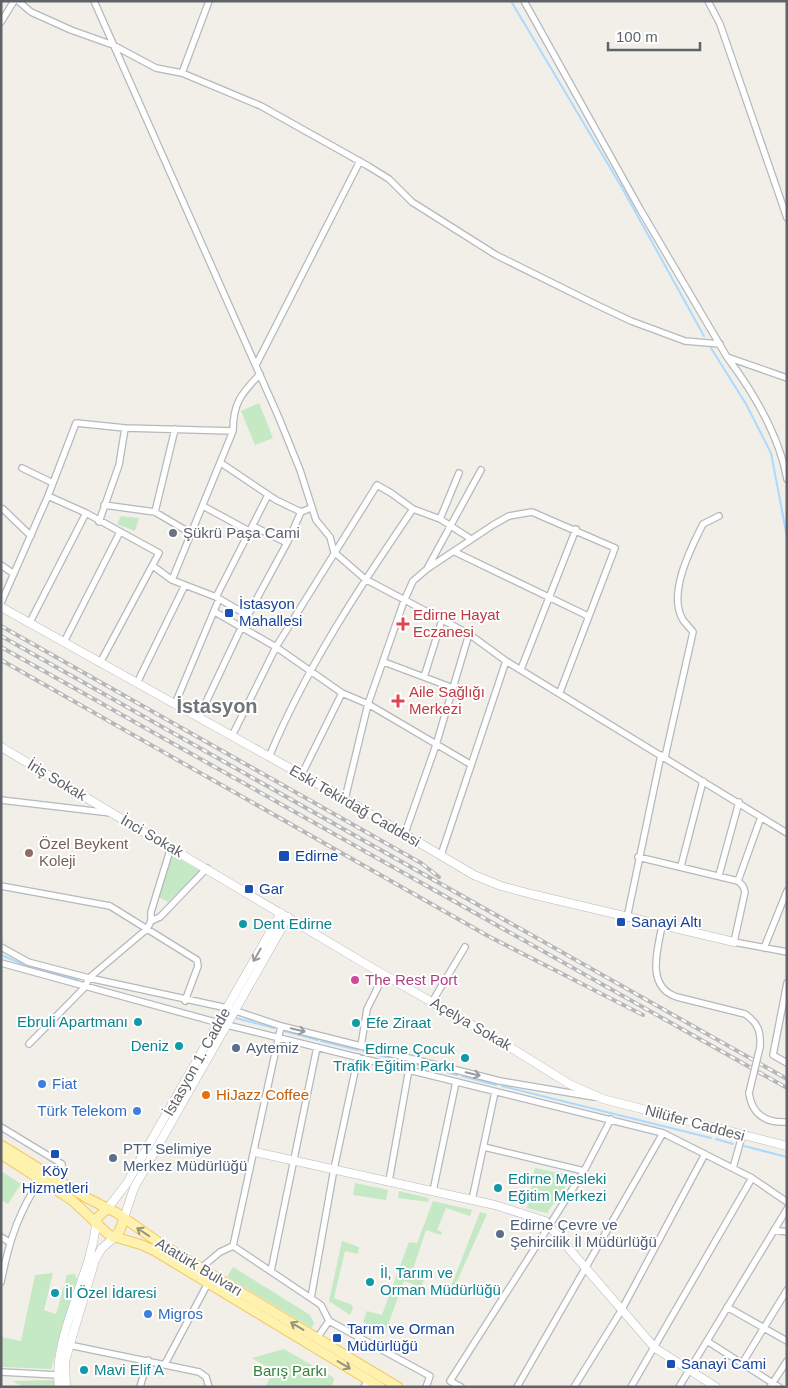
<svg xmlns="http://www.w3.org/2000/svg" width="788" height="1388" font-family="Helvetica,sans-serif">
<rect width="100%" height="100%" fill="#f1efe8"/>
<path fill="#c5e8c5" d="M259,403L273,438L255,445L241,411Z
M121,516L139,518L135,531L117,524Z
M171,854L200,871L168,902L157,896Z
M535,1168L573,1176L547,1213L527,1208Z
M1,1171L21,1184L8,1204L1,1200Z
M355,1183L388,1190L386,1200L353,1195Z
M399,1191L429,1198L428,1202L398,1198Z
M433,1201L472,1210L470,1216L446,1208L437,1230L442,1232L441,1235L426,1230L412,1272L425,1277L421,1287L404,1281L384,1336L363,1322L367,1311L382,1315L409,1242L417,1243Z
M480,1212L487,1214L450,1297H447Z
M342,1241L359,1247L358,1254L345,1251L334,1298L352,1305L353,1308L350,1315L329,1301Z
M233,1267L310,1315L314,1323L312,1328L227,1277Z
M53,1273L44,1310L56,1314L67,1275L75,1274L77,1279L51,1369L3,1367L1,1365V1337L21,1341L35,1275Z
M284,1349L334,1378L332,1387H265L274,1371L252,1358Z
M54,1380V1387H23L13,1381Z"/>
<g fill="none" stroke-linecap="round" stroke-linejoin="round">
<path stroke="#aadaff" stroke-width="2" d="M511,1L621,186L704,336
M711,348L746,404L771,453L787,537
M1,955L20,963L78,980
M236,1018L274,1028
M284,1031L318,1040
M321,1041L358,1050
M363,1051L408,1063
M414,1064L457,1075
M462,1076L496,1085
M502,1086L711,1138
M716,1139L733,1144
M744,1146L787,1157"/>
<g stroke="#b5b8bc" stroke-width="8">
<path id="street" d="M18,1L31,12L71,30L113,45L156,68L182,73L261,106L368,166L389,179L412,202L496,255L597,305L631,321L685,341L720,344
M94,1L279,418L300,470L316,520L330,537L334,552L365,579L469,634L506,661L787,833
M524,1L640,209L727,357L787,378
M708,1L720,24L787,218
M1,22L14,1
M182,73L209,1
M727,357C754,393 779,434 787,479
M256,365L360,161
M221,463L276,500L301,512
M22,468L53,483
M48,496L86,513L159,553L100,663
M104,505L155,512L192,534
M203,506L249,531
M3,509L31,536
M155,512L175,429
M440,519L459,473
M99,522L119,465L125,428
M253,526L287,543
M455,552L588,616
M1,565L14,574
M153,566L172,580L216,597L247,615
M428,567L481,470
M172,580L233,431C233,403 241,394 260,374
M216,597L268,495
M1,603L48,496L76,423L125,428L233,431
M215,612L276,647L342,693L368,704L470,764
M30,622L86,513
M64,642L120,532
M384,662L453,688
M521,669L576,529
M424,677L442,620
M137,683L185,585
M175,704L219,599
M199,717L242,626L287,543L301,512L311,508
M232,736L276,647L377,485L391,493L413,509L440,519L471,539
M269,757C306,668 359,588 413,509
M665,757L693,632C690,628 686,624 683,620C667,594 691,548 703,524L719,516
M301,776L342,693
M345,799L368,704L404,601L413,581L427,569L493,525L509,516L532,512L615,548L560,692
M1,800L111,813
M405,833L436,745L469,634
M441,855L506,661
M638,857L738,881L743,886L745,892L734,942L787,952
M681,866L703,781
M719,875L739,802
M738,881L761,817
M1,886L110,906L197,960L198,966L185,1001
M627,918L661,755
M151,921V912L171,847
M662,926C657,951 646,987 677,997L745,1014C758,1023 761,1031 760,1047
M1,947L28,962L89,978L227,1008L281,1026L500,1081L594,1097
M764,948L787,891
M1,963L219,1023L663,1133L752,1178L787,1202
M787,983L773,1055L787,1063
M432,1002L465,947
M29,1044L85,987L89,978L147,929L151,921L160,917L207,868
M361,1046L367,1009L384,975
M749,1093C752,1115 766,1123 787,1122
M1,1127L62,1164V1183
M484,1147L584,1171
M733,1168L742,1136
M389,1181L409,1069
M433,1191L456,1082
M472,1200L495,1092
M774,1230L787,1232
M1,1237L9,1242
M233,1246L281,1026
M233,1246L321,1305L329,1321L317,1338
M201,1268L220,1252L233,1246
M271,1271L317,1047
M1,1282C8,1247 15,1222 33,1191
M311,1298L334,1169L358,1057
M727,1307L787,1341
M329,1321L430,1376L426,1387
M707,1341L779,1387
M69,1345L199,1372L206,1377L209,1387
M743,1362L787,1290
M165,1364L208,1283
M1,1372L58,1375
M140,1387L148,1360
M364,1387L368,1380
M461,1387L450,1381L584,1171L611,1119
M517,1387L663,1133
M574,1387L621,1311L705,1154
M631,1387L752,1178
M679,1387L787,1209
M770,1387L787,1361"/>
</g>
<g stroke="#b6babf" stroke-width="9">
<path id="secondary" d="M1,607L345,799L474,875L501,886L531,894L734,942
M1,747L374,969L500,1041L571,1085L603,1099L787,1146
M255,1152L495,1205L545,1221L655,1348L716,1387
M108,1208L127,1183L281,913
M124,1218L134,1188L288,917
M59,1387C52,1338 91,1275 96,1224
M66,1387L65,1361L95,1260L102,1248L114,1238"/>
</g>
<g stroke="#f2c960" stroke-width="11">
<path id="primary" d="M1,1145L87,1198L117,1213L161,1244L398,1387
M1,1154L73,1201L109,1235L142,1245L155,1251L380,1387
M96,1224L98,1217L108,1208
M114,1238L120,1230L124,1218"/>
</g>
<use href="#street" stroke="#fff" stroke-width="5.5"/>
<use href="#secondary" stroke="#fff" stroke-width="8"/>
<use href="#primary" stroke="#fff2af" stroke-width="9"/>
<g stroke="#b6b7b8" stroke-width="4">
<path id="rail" d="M1,626L421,863L439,877
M1,636L787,1079
M1,647L787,1088
M1,660L488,936L643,1015"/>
</g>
<use href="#rail" stroke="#fff" stroke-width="2" stroke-dasharray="5.5" stroke-linecap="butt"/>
<g stroke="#b5b8bc" stroke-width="8" stroke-linecap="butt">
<path id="street-bridge" d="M749,1093L760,1047"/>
</g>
<use href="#street-bridge" stroke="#fff" stroke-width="5.5"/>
</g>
<defs><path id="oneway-shaft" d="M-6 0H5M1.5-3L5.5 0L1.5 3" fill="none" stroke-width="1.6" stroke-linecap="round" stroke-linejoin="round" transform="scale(1.25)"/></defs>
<g stroke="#979a9d">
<use href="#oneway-shaft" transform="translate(257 955) rotate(120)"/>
<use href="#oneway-shaft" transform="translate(298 1030) rotate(14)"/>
<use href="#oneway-shaft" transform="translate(473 1074) rotate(13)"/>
</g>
<g stroke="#979581">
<use href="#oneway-shaft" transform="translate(143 1232) rotate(-146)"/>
<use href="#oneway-shaft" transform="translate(297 1326) rotate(-149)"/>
<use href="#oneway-shaft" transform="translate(344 1365) rotate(31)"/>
</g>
<circle fill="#6b7280" stroke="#fff" stroke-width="2" cx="173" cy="533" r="5"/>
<g fill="#1a4fb4" stroke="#fff" stroke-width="2">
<rect x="224" y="608" width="10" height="10" rx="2.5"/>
<rect x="278" y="850" width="12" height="12" rx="2.5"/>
<rect x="244" y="884" width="10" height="10" rx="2.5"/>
<rect x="616" y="917" width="10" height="10" rx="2.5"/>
<rect x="50" y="1149" width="10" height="10" rx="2.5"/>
<rect x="332" y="1333" width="10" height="10" rx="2.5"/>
<rect x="666" y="1359" width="10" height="10" rx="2.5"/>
</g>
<g fill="#e0444e" stroke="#fff" stroke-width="2">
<path d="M400.5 616.5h5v5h5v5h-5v5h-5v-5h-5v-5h5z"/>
<path d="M395.5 693.5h5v5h5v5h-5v5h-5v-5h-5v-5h5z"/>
</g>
<circle fill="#8d6e63" stroke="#fff" stroke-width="2" cx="29" cy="853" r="5"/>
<g fill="#0f9aa8" stroke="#fff" stroke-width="2">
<circle cx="243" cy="924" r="5"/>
<circle cx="138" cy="1022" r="5"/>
<circle cx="356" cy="1023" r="5"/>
<circle cx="179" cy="1046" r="5"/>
<circle cx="465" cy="1058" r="5"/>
<circle cx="498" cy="1188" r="5"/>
<circle cx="370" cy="1282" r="5"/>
<circle cx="55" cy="1293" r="5"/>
<circle cx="84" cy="1370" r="5"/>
</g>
<circle fill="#d1479c" stroke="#fff" stroke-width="2" cx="355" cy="980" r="5"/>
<g fill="#5c6f8a" stroke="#fff" stroke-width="2">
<circle cx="236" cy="1048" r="5"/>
<circle cx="113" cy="1158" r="5"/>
<circle cx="500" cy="1234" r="5"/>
</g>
<g fill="#3f7fe0" stroke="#fff" stroke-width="2">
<circle cx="42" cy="1084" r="5"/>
<circle cx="137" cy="1111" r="5"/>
<circle cx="148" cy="1314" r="5"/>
</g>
<circle fill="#e8710a" stroke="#fff" stroke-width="2" cx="206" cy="1095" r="5"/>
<g text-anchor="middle" stroke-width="4" stroke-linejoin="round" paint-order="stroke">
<g font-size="15" fill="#5b616d" stroke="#fff" text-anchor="start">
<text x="183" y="538">Şükrü Paşa Cami</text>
</g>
<g font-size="15" fill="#164399" stroke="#fff" text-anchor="start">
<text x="239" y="609">İstasyon<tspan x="239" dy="17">Mahallesi</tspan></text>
<text x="295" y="861">Edirne</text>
<text x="259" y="894">Gar</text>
<text x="631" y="927">Sanayi Altı</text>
<text x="55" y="1176" text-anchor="middle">Köy<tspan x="55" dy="17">Hizmetleri</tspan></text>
<text x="347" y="1334">Tarım ve Orman<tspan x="347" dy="17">Müdürlüğü</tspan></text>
<text x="681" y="1369">Sanayi Cami</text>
</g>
<g font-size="15" fill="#be3a42" stroke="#fff" text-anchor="start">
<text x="413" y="620">Edirne Hayat<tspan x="413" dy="17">Eczanesi</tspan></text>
<text x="409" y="697">Aile Sağlığı<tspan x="409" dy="17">Merkezi</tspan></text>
</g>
<g font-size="15" fill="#5f6368" stroke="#fff">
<text transform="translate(57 780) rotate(31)" y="5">İriş Sokak</text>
<text transform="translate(355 806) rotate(30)" y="5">Eski Tekirdağ Caddesi</text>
<text transform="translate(152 836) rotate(30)" y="5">İnci Sokak</text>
<text transform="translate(471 1024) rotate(30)" y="5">Açelya Sokak</text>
<text transform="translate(197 1062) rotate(-61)" y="5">İstasyon 1. Cadde</text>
<text transform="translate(695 1123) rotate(15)" y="5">Nilüfer Caddesi</text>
<text transform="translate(199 1267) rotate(31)" y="5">Atatürk Bulvarı</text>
</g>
<g font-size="15" fill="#785e54" stroke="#fff" text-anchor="start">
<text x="39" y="849">Özel Beykent<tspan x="39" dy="17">Koleji</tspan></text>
</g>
<g font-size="15" fill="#0d838f" stroke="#fff" text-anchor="start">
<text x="253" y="929">Dent Edirne</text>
<text x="128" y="1027" text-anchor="end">Ebruli Apartmanı</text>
<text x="366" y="1028">Efe Ziraat</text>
<text x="169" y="1051" text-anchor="end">Deniz</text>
<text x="455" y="1054" text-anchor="end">Edirne Çocuk<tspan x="455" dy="17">Trafik Eğitim Parkı</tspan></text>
<text x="508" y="1184">Edirne Mesleki<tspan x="508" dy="17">Eğitim Merkezi</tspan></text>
<text x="380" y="1278">İl, Tarım ve<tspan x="380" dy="17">Orman Müdürlüğü</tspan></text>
<text x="65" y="1298">İl Özel İdaresi</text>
<text x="94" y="1375">Mavi Elif A</text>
</g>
<g font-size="15" fill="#b23c85" stroke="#fff" text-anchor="start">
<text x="365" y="985">The Rest Port</text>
</g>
<g font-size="15" fill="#4e5e75" stroke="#fff" text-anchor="start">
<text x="246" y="1053">Aytemiz</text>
<text x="123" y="1154">PTT Selimiye<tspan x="123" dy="17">Merkez Müdürlüğü</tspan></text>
<text x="510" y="1230">Edirne Çevre ve<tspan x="510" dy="17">Şehircilik İl Müdürlüğü</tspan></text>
</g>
<g font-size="15" fill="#366cbe" stroke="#fff" text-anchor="start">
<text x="52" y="1089">Fiat</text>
<text x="127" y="1116" text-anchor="end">Türk Telekom</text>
<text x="158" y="1319">Migros</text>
</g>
<g font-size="15" fill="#c56008" stroke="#fff" text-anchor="start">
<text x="216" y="1100">HiJazz Coffee</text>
</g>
<g font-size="15" fill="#348238" stroke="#fff">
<text x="290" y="1376">Barış Parkı</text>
</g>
<g font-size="20" font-weight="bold" fill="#70757a" stroke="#fff">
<text x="217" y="713">İstasyon</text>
</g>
</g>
<rect width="788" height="1388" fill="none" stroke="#5f6368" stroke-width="5"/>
<path d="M608 42v8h92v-8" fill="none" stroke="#5f6368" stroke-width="2.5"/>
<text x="616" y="42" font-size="15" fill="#5f6368" stroke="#ffffff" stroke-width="4" paint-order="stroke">100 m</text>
</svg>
